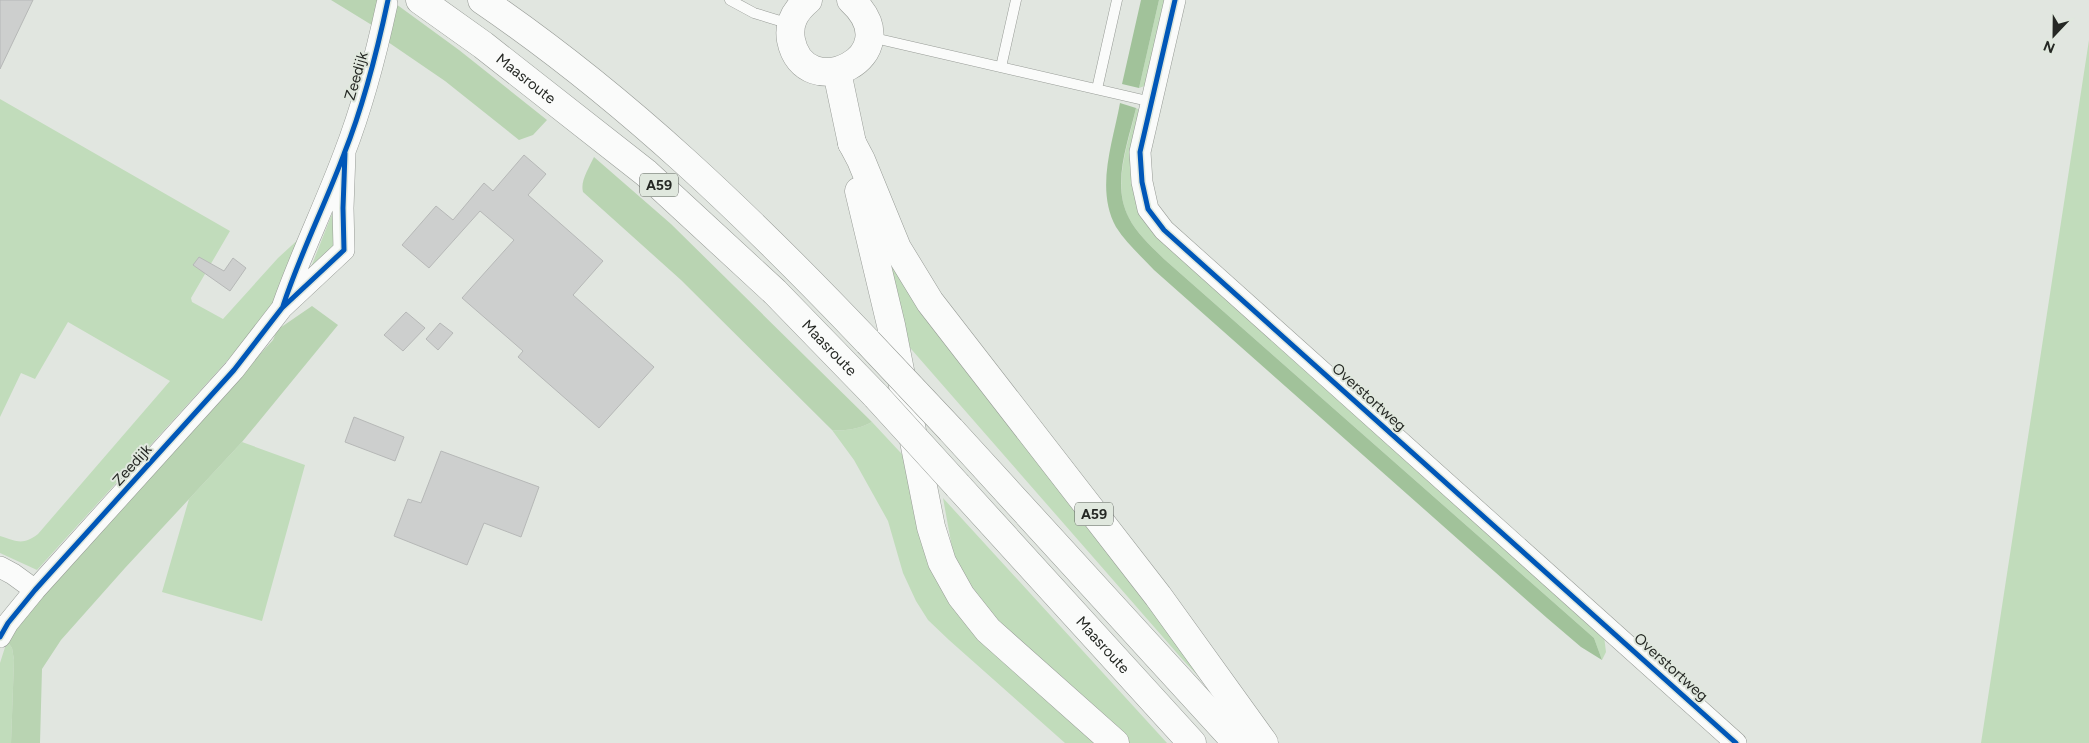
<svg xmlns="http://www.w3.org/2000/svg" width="2089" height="743" font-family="Figtree,sans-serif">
<rect width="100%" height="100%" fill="#e1e6e0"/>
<path fill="#c1dcbb" d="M1159,0H1170L1150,84L1139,88Z
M2089,40V743H1981Z
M0,99L230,231L191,298L192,302L223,319L278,258L302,236L267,317L37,570L0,553V536C17,541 22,546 38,534L170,381L68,322L35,379L21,373L0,417Z
M1136,108L1144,113L1135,192L1604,636L1606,652L1602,660L1594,638L1164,259C1152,247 1137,234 1129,218C1111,184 1129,143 1136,108Z
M863,188L1255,736L1183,660L898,334Z
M339,196V243L304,285Z
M872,422L913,466L931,550L1096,743H1065L949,640L928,620L916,601L903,573L888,521L854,460L832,430C847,431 859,429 872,422Z
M242,442L305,465L262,621L162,592L189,499Z
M943,498L1167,743H1125L1024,653L963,577L953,553Z
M7,641L12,648L14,660L11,743H0V663Z"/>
<path fill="#b9d4b2" d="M331,0H378L375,27Z
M396,4L459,50L547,120L533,135L519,140L445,81L388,42Z
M594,157L671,224L872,422C859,429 847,431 832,430L681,280L583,192C580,181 589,168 594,157Z
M312,306L338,325L242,442L125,568L61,640L42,669L40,743H11L14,660L12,648L7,641L15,623L273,340L277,330Z"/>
<path fill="#a1c29a" d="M1141,0H1159L1139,88L1122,84Z
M1120,103L1136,108C1128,143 1111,184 1129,218C1137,234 1152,247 1164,259L1594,638L1602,660L1581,647L1547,618L1154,270C1141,256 1126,243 1116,227C1095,189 1113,142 1120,103Z"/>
<path fill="#cdcfce" stroke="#b6b8b7" d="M0,0H33L0,69Z
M524,155L546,174L528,195L603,261L573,295L654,367L599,428L518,357L523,351L462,298L514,240L480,211L429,268L402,245L436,206L453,220L484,183L493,191Z
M199,257L224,271L233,258L246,268L230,291L193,265Z
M406,312L425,328L403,351L384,335Z
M440,323L453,333L438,350L426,339Z
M354,417L404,437L395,461L345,442Z
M441,451L539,487L521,537L484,523L467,565L394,536L408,499L421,503Z"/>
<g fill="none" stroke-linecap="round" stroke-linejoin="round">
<g stroke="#979b96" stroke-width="11">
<path id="lane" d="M730,0L754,13L790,24
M870,37L1152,102
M1001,67L1016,0
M1097,89L1117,0"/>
</g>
<g stroke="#979b96" stroke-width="22">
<path id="street" d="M1175,0L1140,152L1142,182L1148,209L1164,230L1736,743
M283,305C301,254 325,205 344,154C363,105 376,55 387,4
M0,567L13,574L35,590
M0,637L8,623L35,590L234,370L282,308L344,250L343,208L345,153"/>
</g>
<g stroke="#979b96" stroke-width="29">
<path id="secondary" d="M808,0C795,11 788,23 791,40C804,107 912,56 851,0
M837,72L852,143"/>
</g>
<g stroke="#979b96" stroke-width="29">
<g id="highway">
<path id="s1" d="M420,0L483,45L646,173L775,292L876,396"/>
<path d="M482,0C627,99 748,216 868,342"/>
<path d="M852,143L861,160L897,248L930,302L1158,596L1264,743"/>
<path d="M859,191L891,325L931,527L942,562L961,596L988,630L1115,743"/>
<path d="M951,430L1237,743"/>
<path id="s2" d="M958,486L1192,743"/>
</g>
</g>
<use href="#lane" stroke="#fafbfa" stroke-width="10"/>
<use href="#street" stroke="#fafbfa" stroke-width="21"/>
<use href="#secondary" stroke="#fafbfa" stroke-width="28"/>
<use href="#highway" stroke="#fafbfa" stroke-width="28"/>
<g stroke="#979b96" stroke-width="29" stroke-linecap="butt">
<path id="highway-bridge" d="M868,342L951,430
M876,396L958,486"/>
</g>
<use href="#highway-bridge" stroke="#fafbfa" stroke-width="28"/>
<g stroke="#e0e8de" stroke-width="8">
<path id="cycleway" d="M1175,0L1140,152L1142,182L1148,209L1164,230L1736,743
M283,306C300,254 325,205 344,154C364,104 377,52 388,0
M0,637L8,623L35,590L234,370L282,308L344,250L343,208L345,153"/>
</g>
<use href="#cycleway" stroke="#0057b8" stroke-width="5"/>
</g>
<g text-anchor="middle" stroke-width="4" stroke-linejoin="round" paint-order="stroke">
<g fill="#e0e8de" stroke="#5d625c" stroke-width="1">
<rect x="640" y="173.5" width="38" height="23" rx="4"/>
<rect x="1075" y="502.5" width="38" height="23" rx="4"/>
</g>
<g font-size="14" font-weight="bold" fill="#252824">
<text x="659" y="190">A59</text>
<text x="1094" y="519">A59</text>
</g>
<g font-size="15" fill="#252824" stroke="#e0e8de">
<text transform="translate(356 76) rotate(-74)" y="5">Zeedijk</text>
<text dy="5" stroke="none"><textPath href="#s1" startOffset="132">Maasroute</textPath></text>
<text dy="5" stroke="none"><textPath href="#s1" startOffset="538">Maasroute</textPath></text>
<text transform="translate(1369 397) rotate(42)" y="5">Overstortweg</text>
<text transform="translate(132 465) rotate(-48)" y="5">Zeedijk</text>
<text dy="5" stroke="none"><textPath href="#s2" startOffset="215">Maasroute</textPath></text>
<text transform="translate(1671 667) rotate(42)" y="5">Overstortweg</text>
</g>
</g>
<g transform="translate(2054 35) rotate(202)" stroke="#e0e8de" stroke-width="4" paint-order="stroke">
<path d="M0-4L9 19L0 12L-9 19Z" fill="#252824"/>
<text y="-8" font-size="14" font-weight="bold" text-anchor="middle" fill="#252824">N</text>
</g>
</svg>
